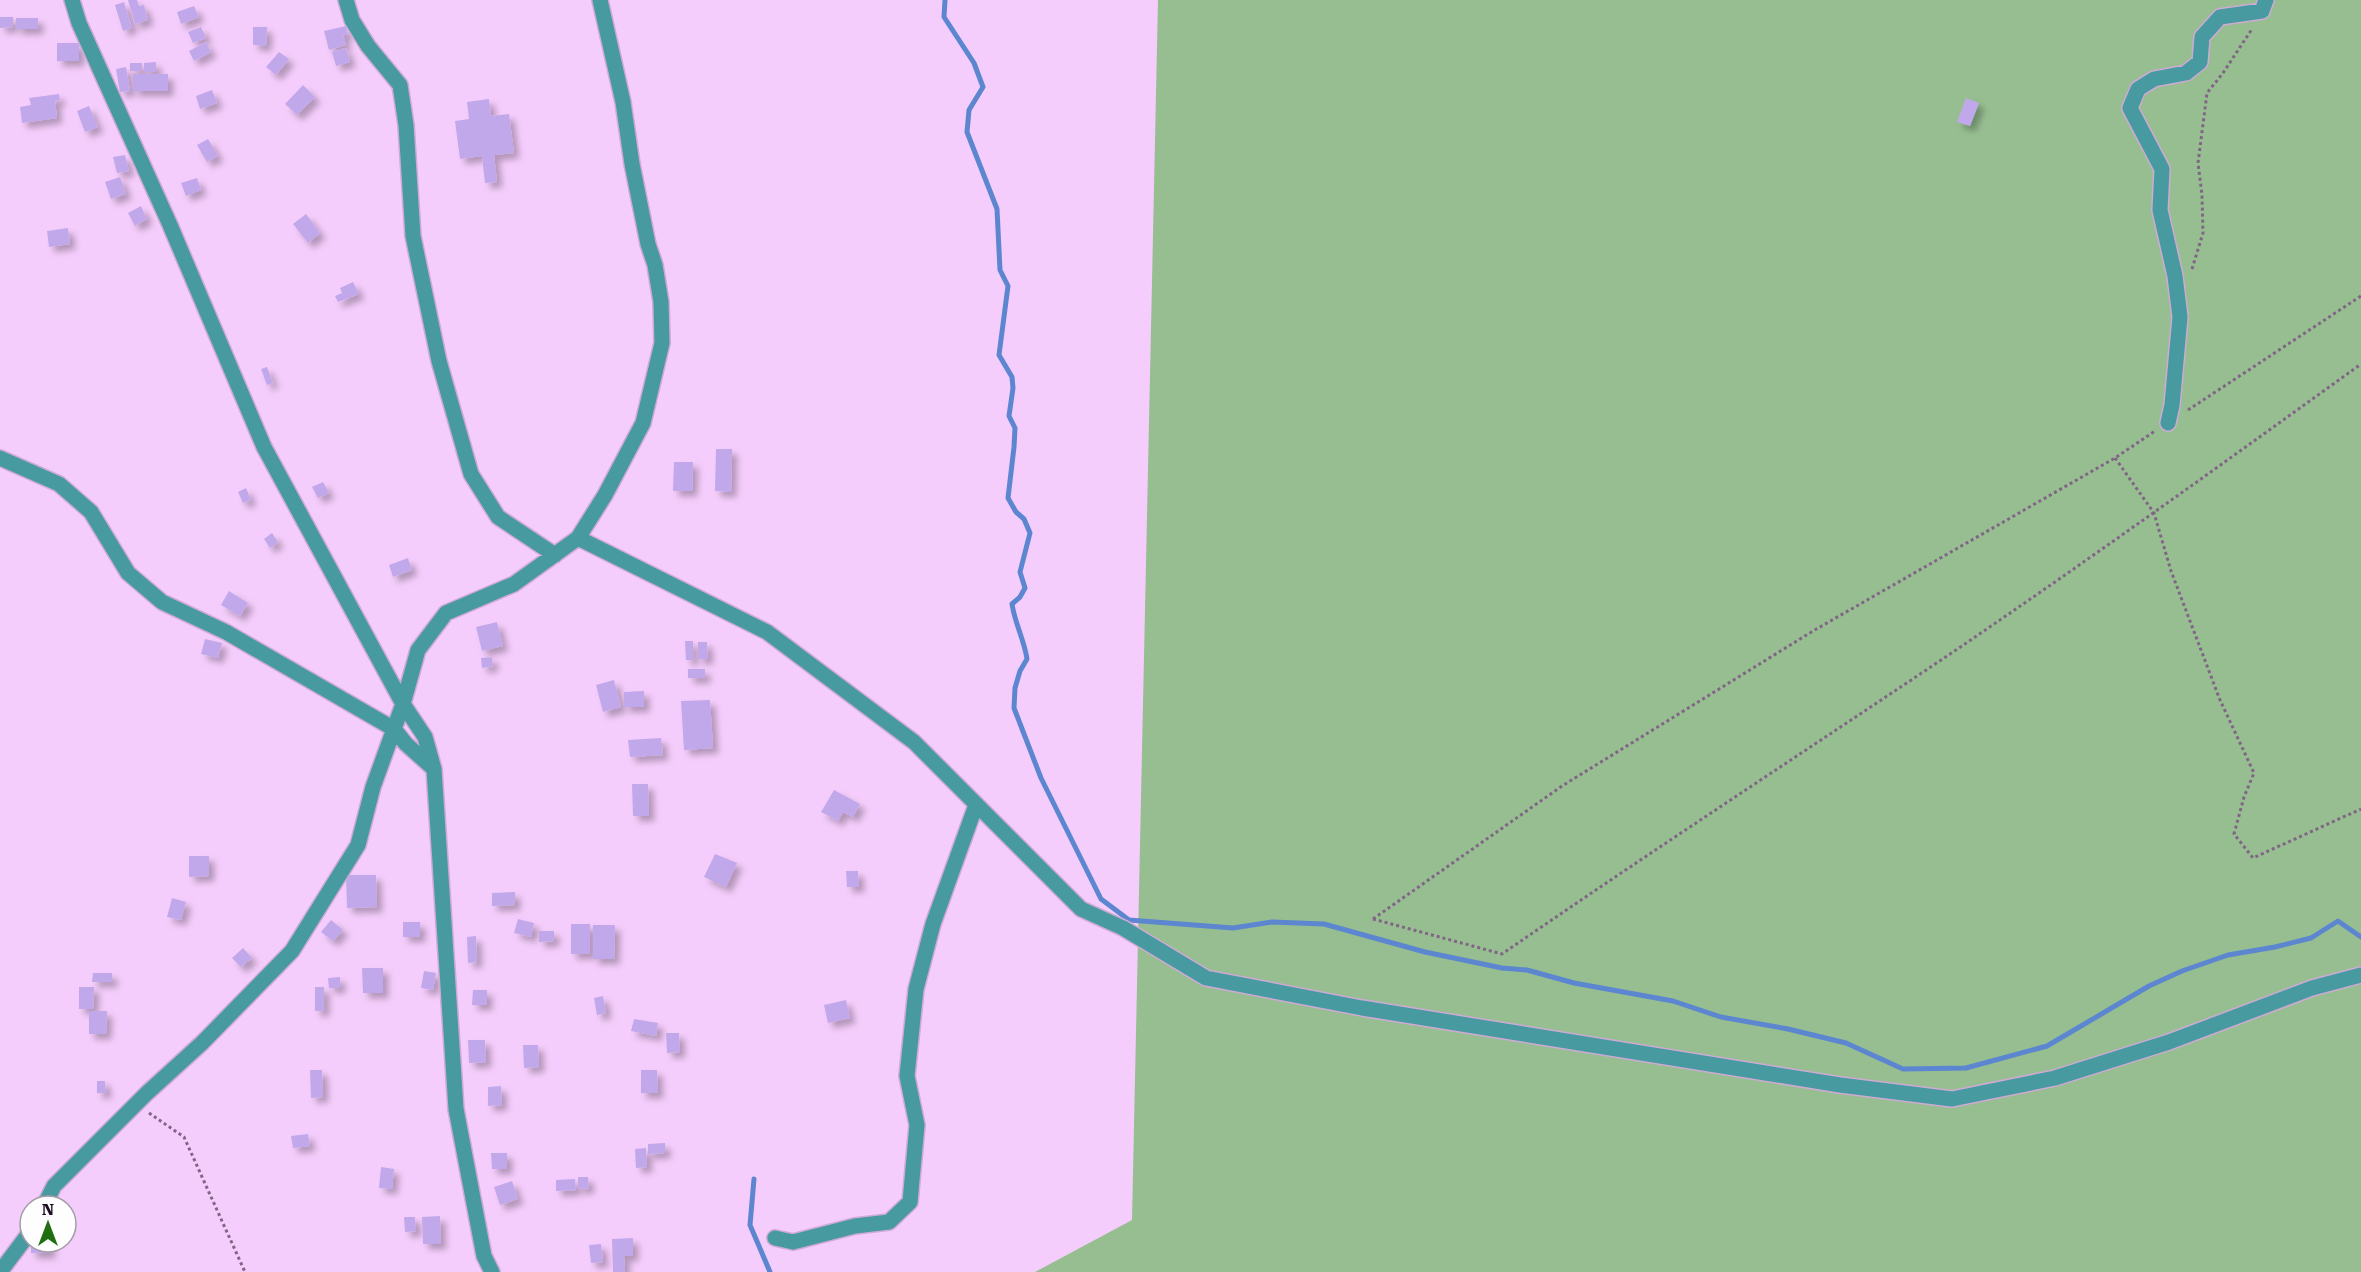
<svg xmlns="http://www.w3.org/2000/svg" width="2361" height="1272" font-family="'Roboto Serif',serif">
<defs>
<filter id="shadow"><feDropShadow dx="5.5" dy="5.5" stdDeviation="3" flood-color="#0004"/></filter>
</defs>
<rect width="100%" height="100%" fill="#f5cdfc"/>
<path fill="#97be91" d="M1158,0H2361V1272H1035L1132,1220Z"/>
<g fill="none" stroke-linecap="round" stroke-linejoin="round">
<path stroke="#5c86cf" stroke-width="5" d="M945,0L944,17L974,63L983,87L969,110L967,132L997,209L1000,270L1008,286L999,355L1012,377L1013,388L1009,416L1015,428L1014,447L1008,498L1016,512L1024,519L1030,533L1020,572L1025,588L1020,597L1012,604C1015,624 1024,639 1027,659L1020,671L1015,688L1014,708L1041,778L1101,899L1129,920L1233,928L1272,922L1324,924L1425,952L1502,968L1527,970L1574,983L1673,1001L1721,1017L1788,1029L1846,1043L1903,1069L1966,1068L2047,1046L2149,986L2182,971L2228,955L2275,947L2311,938L2338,921L2361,937
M754,1179L750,1225L770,1272"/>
</g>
<path fill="#c1a8ea" filter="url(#shadow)" d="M128,0H137L139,6L144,5L148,20L135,24Z
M124,2L132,28L123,31L115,5Z
M194,6L199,17L181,24L177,12Z
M0,17H13V27L0,28Z
M16,18H38V29H16Z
M346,26L348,35H343L346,45L329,50L324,31Z
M201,27L206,38L193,43L188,32Z
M253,27H267L266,46L253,45Z
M206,42L211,52L194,61L189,51Z
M57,43H79V61H57Z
M346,48L350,62L336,66L332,52Z
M279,52L289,59L276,75L266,67Z
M156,62V72H144V63Z
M130,63H142V71H130Z
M126,67L130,91L120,92L116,69Z
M133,74H168V91H133Z
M303,85L315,97L297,115L285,104Z
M212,90L217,103L200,109L196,96Z
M59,94L60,100L55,101L57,118L22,123L20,107L31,105L29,98Z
M1966,98L1979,103L1970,126L1957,122Z
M489,99L491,116L509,114L514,153L494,155L497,182L485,183L482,156L460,159L455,121L469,119L467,102Z
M89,106L98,127L85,132L77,111Z
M208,139L218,156L207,162L197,145Z
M125,155L129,171L117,173L113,157Z
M120,177L126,194L111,199L105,182Z
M197,178L201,190L186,196L181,183Z
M141,206L147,219L135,226L128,213Z
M306,214L320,233L308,243L293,224Z
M68,228L70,244L49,247L47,231Z
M353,282L359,294L338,302L335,296L342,293L340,288Z
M267,367L273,383L267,385L261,369Z
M716,449H732L731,492L715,491Z
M674,462H693L692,491H673Z
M323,482L329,493L318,498L312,487Z
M246,488L251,500L243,503L238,492Z
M272,533L278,542L270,548L264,539Z
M408,558L412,570L393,577L389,565Z
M229,591L248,603L240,616L221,605Z
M497,622L503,646L482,651L476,627Z
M205,639L222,643L218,658L201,654Z
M685,641H693V660H686Z
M698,642H707L708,659H698Z
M492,657L493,666L482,668L481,658Z
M688,669H705V678H688Z
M614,680L621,707L603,712L596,685Z
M644,691V707H624V692Z
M710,700L713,748L684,750L681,701Z
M661,738L663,755L630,757L628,740Z
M632,784H648L649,816H633Z
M834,790L860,804L853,817L843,812L838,821L821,812Z
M715,854L737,863L726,887L704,877Z
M189,856H209V876L189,877Z
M846,871H858L859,887H847Z
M346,875H376L377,907L347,908Z
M515,892V905L492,906V893Z
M172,898L186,902L181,920L167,917Z
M518,919L534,923L531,937L514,933Z
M331,920L343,930L333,941L321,932Z
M403,922H420V937H403Z
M571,924H590V954H571Z
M593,925H615L614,959H593Z
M539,931H554V941L539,942Z
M476,936L477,962L468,963L467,937Z
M243,948L252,958L241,967L232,958Z
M362,968H383V993H363Z
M424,971L436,973L433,990L421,988Z
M93,973H112V982H92Z
M340,977V988H329L328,978Z
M79,987H94L93,1009H79Z
M315,987H324V1011H315Z
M473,990H487V1005H472Z
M603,996L606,1013L597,1015L594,998Z
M846,1000L850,1018L828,1023L824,1005Z
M89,1011H107L106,1034H89Z
M634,1019L658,1023L656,1036L631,1031Z
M666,1033H679L680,1052L667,1053Z
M468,1040H485L486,1062L469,1063Z
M523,1045H538L539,1067L524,1068Z
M310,1070H322L323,1097L311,1098Z
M641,1070H657L658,1093H641Z
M97,1081H105L106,1093H97Z
M501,1086L502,1105L488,1106V1087Z
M308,1134L310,1146L293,1148L291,1136Z
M665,1143V1153L648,1154V1144Z
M646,1148L647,1167L636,1168L635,1149Z
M491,1153H507V1169H492Z
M381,1167L394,1169L392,1189L379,1188Z
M578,1177H588L589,1188L578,1189Z
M575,1179L576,1190L556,1191V1180Z
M512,1181L518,1199L500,1205L494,1187Z
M440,1216L441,1244H423L422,1217Z
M404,1217H415L416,1231L405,1232Z
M633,1238V1256H624L625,1272H613L612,1239Z
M31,1242H50V1253H31Z
M601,1244L603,1262L591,1263L589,1245Z"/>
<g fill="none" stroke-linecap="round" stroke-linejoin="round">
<g stroke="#ceaad4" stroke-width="18">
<path id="minor" d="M72,0L79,23L170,225L264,447L403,704L425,737L434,769L456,1109L484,1256L492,1272
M346,0L352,20L368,46L400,85L406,125L413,236L439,361L471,474L498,517L555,555
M2168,423L2172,405L2180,317L2175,276L2160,210L2162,169L2130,108L2138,89L2154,79L2186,73L2200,62L2202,37L2220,17L2262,11L2266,0
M0,458L59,484L91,512L128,573L162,602L226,632L394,729L406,744L434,769
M578,538L767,632L914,742L1081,909L1123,928L1206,978L1362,1008L1840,1085L1952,1099L2055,1078L2169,1042L2312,988L2361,975
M44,1206L54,1186L147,1093L202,1043L292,951L358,845L373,787L403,704L418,650L446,613L514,584L578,538L605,495L643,423L662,343L661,302L655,265L648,244L632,164L623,102L600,0
M775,1238L793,1242L855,1226L889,1222L910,1202L917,1125L907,1076L916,989L933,924L976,805
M0,1272L30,1232"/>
</g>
<path stroke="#816586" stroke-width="3" stroke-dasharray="3 3" stroke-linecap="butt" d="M2192,269L2203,233L2202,195L2198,163L2207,93L2223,73L2252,29
M2188,410L2361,296
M2115,458L2154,513L2171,571L2220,700L2254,773L2244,797L2234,834L2253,858L2361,809
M1373,919L1502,954C1650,852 1801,754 1950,654C2089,560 2225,462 2361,364
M1373,919L1562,786L1813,631L2115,458L2155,431
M149,1113L184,1137L245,1272"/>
<use href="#minor" stroke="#469aa0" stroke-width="15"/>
</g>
<g transform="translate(48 1224)"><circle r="28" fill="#fefefe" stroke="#a49da5" stroke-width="1.5"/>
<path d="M0-4.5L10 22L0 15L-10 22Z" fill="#1f6e12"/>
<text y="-9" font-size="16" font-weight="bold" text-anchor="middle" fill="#1d0b20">N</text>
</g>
</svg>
